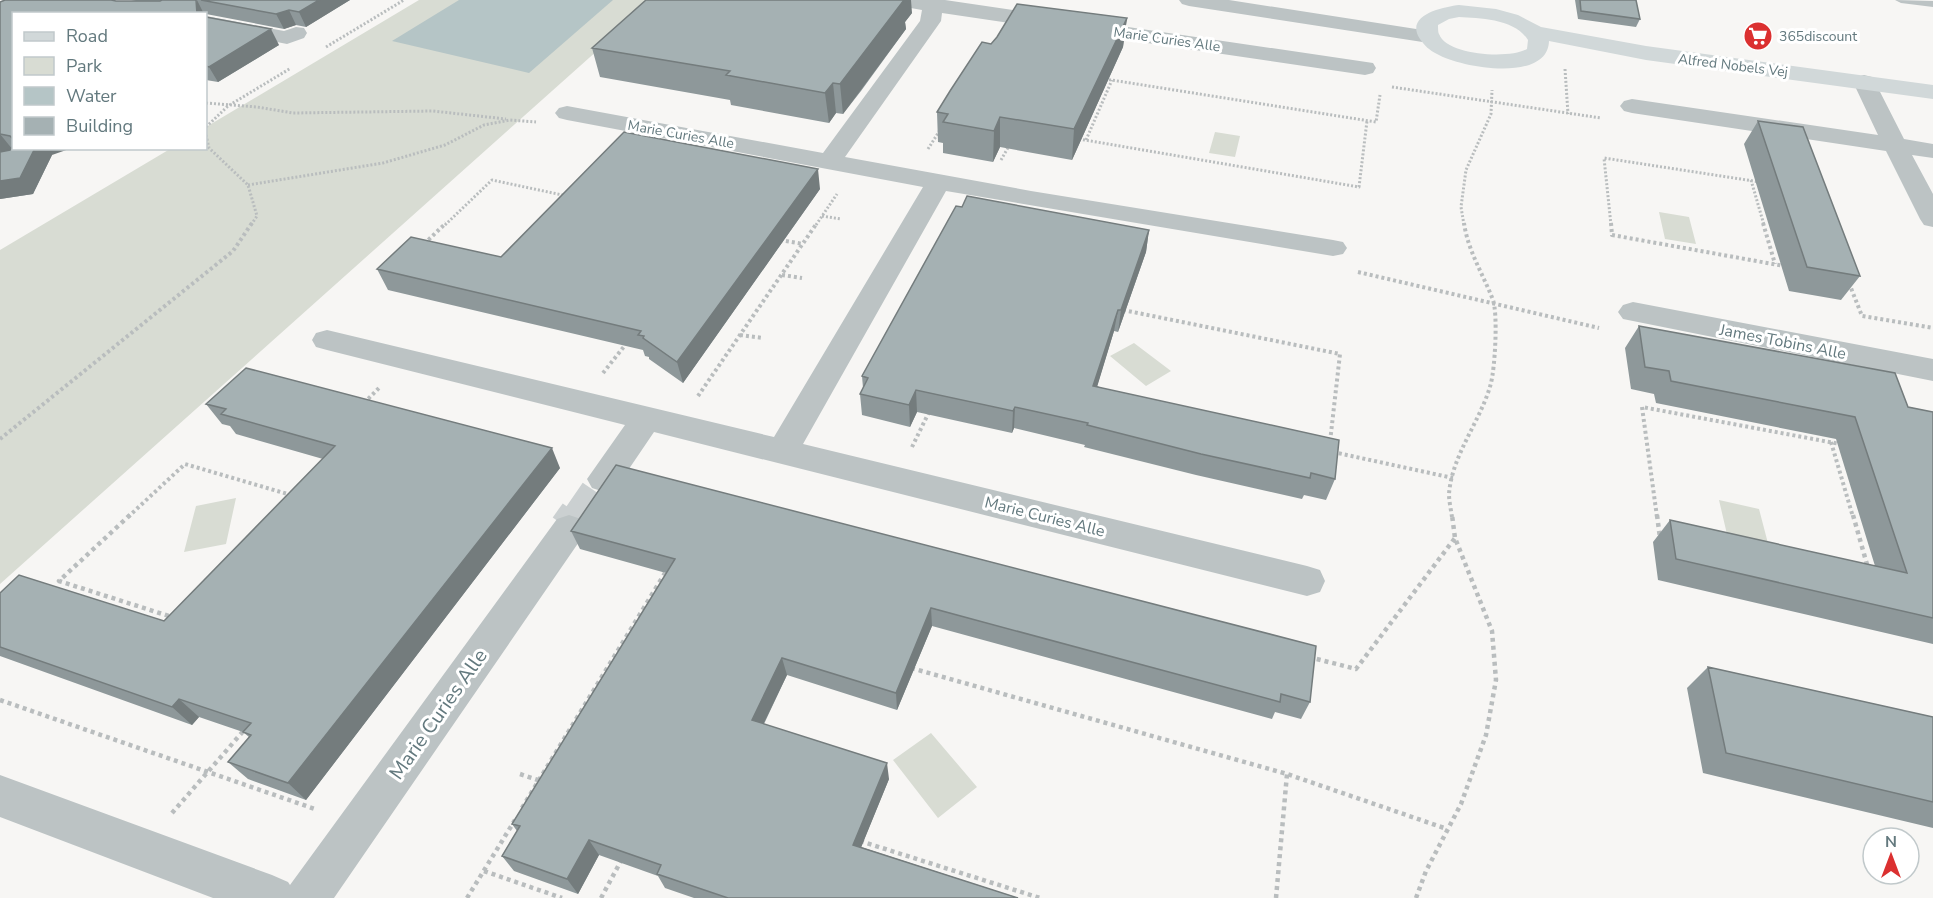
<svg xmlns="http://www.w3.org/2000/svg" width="1933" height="898" font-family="'Nunito Sans',sans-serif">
<rect width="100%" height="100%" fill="#f7f6f4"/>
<path fill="#d8dcd3" d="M419,0H654L0,584V250L170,149L206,148V127Z
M1215,132L1240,136L1235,157L1209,153Z
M1659,212L1689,217L1696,244L1665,239Z
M1134,343L1171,371L1146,386L1110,356Z
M236,498L226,544L184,552L196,506Z
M1719,500L1759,509L1770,551L1729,543Z
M931,733L977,787L938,818L893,760Z"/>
<path fill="#b5c5c6" d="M459,0H613L529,73L392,41Z"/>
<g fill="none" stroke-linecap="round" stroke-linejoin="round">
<path stroke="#cbd0d1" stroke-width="31" stroke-dasharray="31 15" stroke-linecap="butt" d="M578,517L604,479"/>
<path stroke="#cbd0d1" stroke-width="40" stroke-dasharray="40 20" stroke-linecap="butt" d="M569,529L579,515"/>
<path stroke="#b9bdbe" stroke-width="3" stroke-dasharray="2 2" stroke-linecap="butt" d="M326,47L404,0
M1565,69L1568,114
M1105,79L1376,122L1380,95
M1392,87L1601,118
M206,103L257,107L293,113L433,111L506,119
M206,127L228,106L291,68
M206,135L209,148L248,185L257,216L251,225
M1079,139L1359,187L1367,121
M1086,140L1112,80
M928,149L940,130
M1001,160L1009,146
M1751,180L1764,225
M248,185L383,163L445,145L484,125L510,120L536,122
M822,216L841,219
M445,225L492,180L567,196
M816,225L837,194
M1464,225L1461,207L1466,170L1491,114L1492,90
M1611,225L1604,158L1760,182"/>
<path stroke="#b9bdbe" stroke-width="4" stroke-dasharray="3 3" stroke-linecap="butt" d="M1611,223L1612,235L1784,266
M1763,223L1775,264
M780,240L803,244
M424,244L446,223
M1358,272L1599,328
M782,275L802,278
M1849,283L1862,316L1933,328
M1123,310L1340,354L1330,442
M740,335L763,338
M603,373L626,344
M698,396L817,223
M364,403L380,387
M0,439L233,251L252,223
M1831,442L1853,517
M912,447L930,410
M1333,452L1453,478
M128,517L185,464L291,495
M1452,517C1451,510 1449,501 1449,494C1452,454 1481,421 1491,383C1495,367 1498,315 1493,300C1483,274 1468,251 1464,223
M1657,517L1642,407L1840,444"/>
<path stroke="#b9bdbe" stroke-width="4.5" stroke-dasharray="4 4" stroke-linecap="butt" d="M130,515L59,581L172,617
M1657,515L1660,538
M1853,515L1868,568
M1309,657L1356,669L1455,538
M911,668L1287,774L1447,829
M0,700L315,809
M520,774L538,780
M522,808L665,573
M172,813L246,728
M860,841L1040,898
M484,871L562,898
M467,898L515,820
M601,898L622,859
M1276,898L1287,774
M1416,898L1426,871L1461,804L1486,735L1496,680L1492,631L1455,538L1452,515"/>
<path fill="#bcc3c4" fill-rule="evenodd" d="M1895,0L1933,1V7L1901,3Z"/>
<path fill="#bcc3c4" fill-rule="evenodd" d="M885,0H945L1373,63L1376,68L1373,73L1365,75L942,13L941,21L845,157L1031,191L1333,240L1343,242L1347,248L1343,254L1333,256L946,191L803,444L1307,566L1320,570L1325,581L1320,592L1307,596L654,432L616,488L604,492L592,488L587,479L625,425L327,350L316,347L312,340L316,333L327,330L774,437L923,187L567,120L559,118L555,113L559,108L567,106L823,153L920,21L922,10L888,4Z
M1179,0H1229L1429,31L1437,32L1440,37L1437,42L1429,43L1189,6L1182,4Z
M206,16L284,31L296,27L304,28L307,33L304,38L287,44L206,28Z
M1864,75L1872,77L1875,82L1904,139L1933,144V158L1912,155L1933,194V227L1924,225L1920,219L1886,151L1632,113L1624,111L1620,106L1624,101L1632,99L1878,135L1853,82L1856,77Z
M1633,302L1933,359V381L1623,319L1618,312L1623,305Z
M569,515L581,519L587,529L581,539L334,898H213L0,817V775L272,875L288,882L290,885L557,519Z"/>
<path fill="#d1d8d9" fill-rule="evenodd" d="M1459,5L1496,9L1518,15L1541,27L1646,46L1933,85V99L1646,60L1549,41C1548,83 1461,68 1437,54C1429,50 1425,46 1420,39C1404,15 1443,7 1459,5ZM1459,17C1480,18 1515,19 1528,40L1527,49C1511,59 1447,56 1439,34C1438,33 1438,26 1438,25L1449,19Z"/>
</g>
<path fill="#8e989a" d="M131,0H350L306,27L296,25L284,29L206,14H14V148L52,155L33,194L0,199V2L136,1Z
M1575,0H1636L1640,19L1636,27L1578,19Z
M912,13L905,22L906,29L861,91L843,114L836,113L829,123L731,105L730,100L600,77L592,48Z
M206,17L279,45L218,82L206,80Z
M1127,18L1123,47L1072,160L1000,147L993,162L943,153V143L938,142L937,112L991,44Z
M1758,121L1860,276L1841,300L1789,291L1744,144Z
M820,189L683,383L649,359V357L645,356L643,350L388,290L377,269L501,257Z
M1149,230L1146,252L1118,332L1114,331L1097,386L1335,479L1326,500L1304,495L1302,499L1196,475L1084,447L1085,445L1014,428L1012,433L917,412L910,427L862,415L860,394L863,388L862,376Z
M1639,326L1908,407L1933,412V644L1658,580L1653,542L1670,520L1875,566L1836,439L1656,403L1654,394L1631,389L1625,348Z
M206,404L560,468L306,800L248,779L228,762L249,737L243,732L199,717L192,725L0,656V593L164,621L323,459L236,434L230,426L222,424Z
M616,465L1310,702L1301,719L1275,712L1272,719L932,626L897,710L787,675L764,724L889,779L861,847L1018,898H694L665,888L658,876L599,855L578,894L514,871L502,856L517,831L512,824L666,573L580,549L571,531Z
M1708,667L1933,717V828L1703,773L1687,688Z"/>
<path fill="#747c7d" d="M197,0L204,14H197Z
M319,0H350L306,27L299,12Z
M899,0H911L912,13L905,22L906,29L843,114L840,84Z
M289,10L296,25L284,29L276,14Z
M1127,18L1123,47L1072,160L1074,129Z
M271,29L279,45L218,82L209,67Z
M833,83L836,113L829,123L825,93Z
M1000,117V147L993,162L994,131Z
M0,134L13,150L0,152Z
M35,148H72L52,155L33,194L0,199V181Z
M818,169L820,189L683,383L677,362Z
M1149,230L1146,252L1118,332L1121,310Z
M1118,310L1114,331L1091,407L1093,386Z
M916,390L917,412L910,427L909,405Z
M1015,407L1014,428L1012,433L1013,411Z
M552,448L560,468L306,800L288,783Z
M931,608L932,626L897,710L896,693Z
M782,658L787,675L757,737L752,720Z
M179,699L199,717L192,725L172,707Z
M887,763L889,779L856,860L853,845Z
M589,840L599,855L578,894L567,879Z"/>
<path fill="#a5b1b3" stroke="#747c7d" stroke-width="1.5" d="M5,0H111L116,1H160L162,0H196L197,14H14V140L10,136L0,134V2Z
M201,0H319L299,12L289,10L276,14Z
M646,0H904L840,84L833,83L825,93L726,75L730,71L592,48Z
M1580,0H1636L1640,19L1581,11Z
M1017,4L1127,18L1074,129L1000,117L994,131L943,122L948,114L937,112L950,91L982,42L991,44L997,37Z
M206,17L271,29L209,67L206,66Z
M1758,121L1803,127L1860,276L1807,267Z
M624,132L818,169L677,362L643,338L644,336L638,335L641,331L377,269L411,237L501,257Z
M14,144V148H35L20,178L0,181V152L10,150Z
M967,196L1149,230L1121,310H1118L1093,386L1339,440L1335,479L1311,473L1310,478L1201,454L1087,425L1088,423L1015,407L1013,411L916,390L909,405L860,394L868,378L862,376L956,206L962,207Z
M1639,326L1895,373L1908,407L1933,412V618L1676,559L1670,520L1907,573L1855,417L1671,381L1669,371L1645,367Z
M246,368L552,448L288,783L228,762L251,735L243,732L251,723L179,699L172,707L0,647V593L19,575L164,621L335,446L221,414L226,409L206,404Z
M616,465L1316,646L1310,702L1281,694L1280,702L931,608L896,693L782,658L752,720L887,763L853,845L1018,898H728L657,874L661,865L589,840L567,879L502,856L520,826L512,824L675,559L571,531Z
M1708,667L1933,717V802L1726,753Z"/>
<defs>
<g id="supermarket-disc" transform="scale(1.5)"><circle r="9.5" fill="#db3030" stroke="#fff"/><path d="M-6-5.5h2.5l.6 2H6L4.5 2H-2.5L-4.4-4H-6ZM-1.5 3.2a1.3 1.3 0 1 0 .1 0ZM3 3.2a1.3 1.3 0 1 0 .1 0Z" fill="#fff"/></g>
</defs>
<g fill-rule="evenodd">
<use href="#supermarket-disc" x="1758" y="36"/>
</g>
<g text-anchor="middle" stroke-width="6" stroke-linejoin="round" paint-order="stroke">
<g font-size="14" fill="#63797e" stroke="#fff" text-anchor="start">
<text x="1779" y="41">365discount</text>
</g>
<g font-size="14" fill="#63797e" stroke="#fff">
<text transform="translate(1167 39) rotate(8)" y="5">Marie Curies Alle</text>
<text transform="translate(1733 65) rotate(7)" y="5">Alfred Nobels Vej</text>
<text transform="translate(681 134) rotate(10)" y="5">Marie Curies Alle</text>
</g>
<g font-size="16" fill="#63797e" stroke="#fff">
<text transform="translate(1783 341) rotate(11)" y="6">James Tobins Alle</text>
<text transform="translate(1045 516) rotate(14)" y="6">Marie Curies Alle</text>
</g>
<g font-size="20" fill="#63797e" stroke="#fff">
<text transform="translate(438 714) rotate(-55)" y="7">Marie Curies Alle</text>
</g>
</g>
<rect x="12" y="12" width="195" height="138" fill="#ffffff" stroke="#c1c9cb" stroke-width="1.5"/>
<rect x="24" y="32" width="30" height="9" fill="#d1d8d9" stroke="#c1c9cb" stroke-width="1.5"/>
<text x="66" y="42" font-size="18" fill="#63797e">Road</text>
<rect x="24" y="57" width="30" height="18" fill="#d8dcd3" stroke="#c1c9cb" stroke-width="1.5"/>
<text x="66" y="72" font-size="18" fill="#63797e">Park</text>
<rect x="24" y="87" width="30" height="18" fill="#b5c5c6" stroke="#c1c9cb" stroke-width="1.5"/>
<text x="66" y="102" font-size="18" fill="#63797e">Water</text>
<rect x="24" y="117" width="30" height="18" fill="#a5b1b3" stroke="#c1c9cb" stroke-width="1.5"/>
<text x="66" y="132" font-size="18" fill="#63797e">Building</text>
<g transform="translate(1891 856)"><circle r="28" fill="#ffffff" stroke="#c1c9cb" stroke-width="1.5"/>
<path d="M0-4.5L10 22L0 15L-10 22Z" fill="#db3030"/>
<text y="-9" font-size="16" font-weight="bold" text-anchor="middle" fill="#63797e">N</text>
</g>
</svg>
